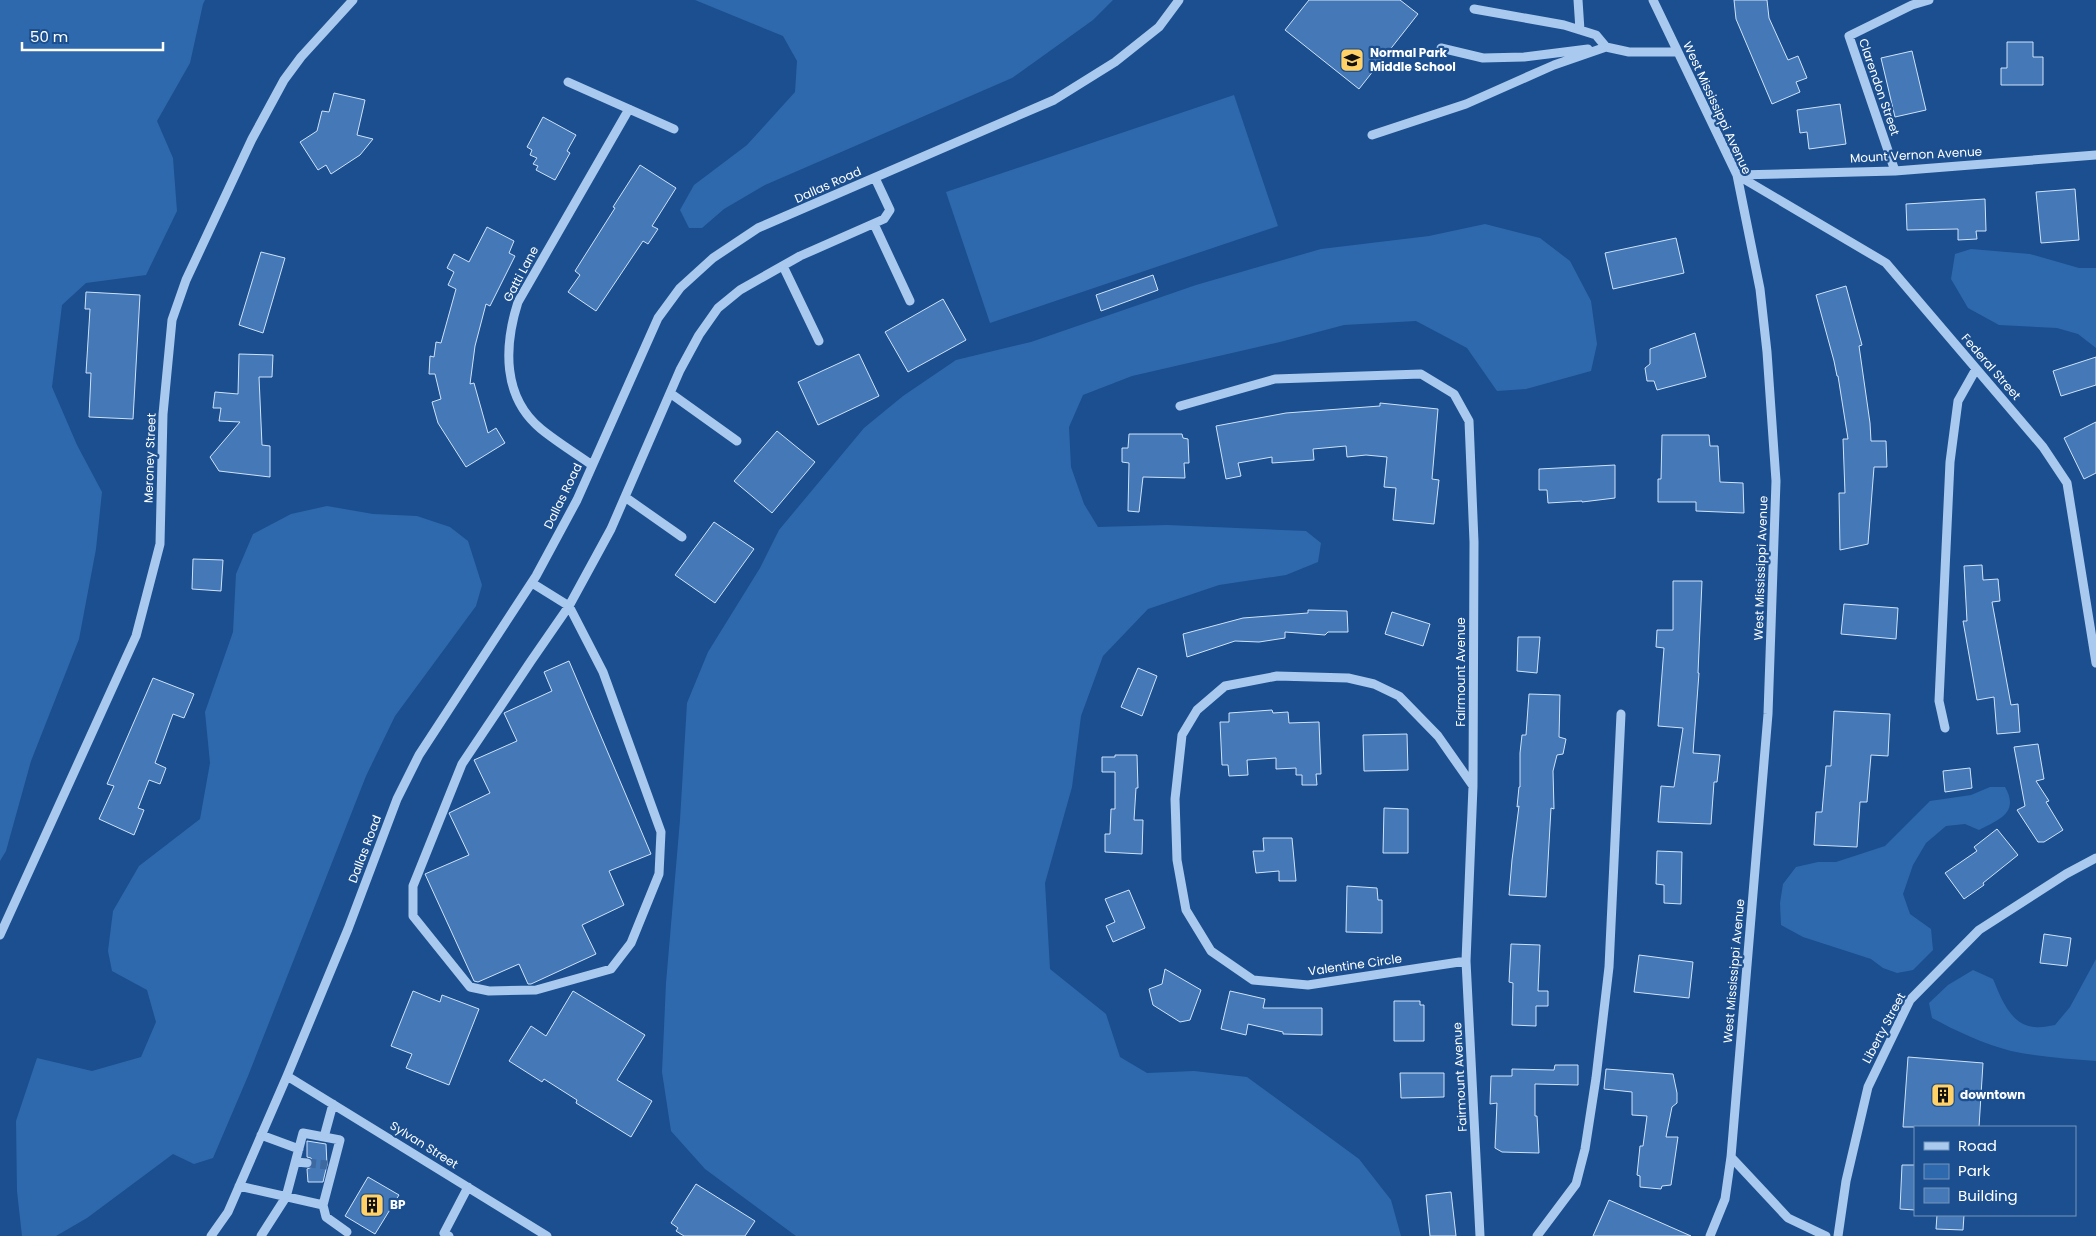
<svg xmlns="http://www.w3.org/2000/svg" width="2096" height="1236" font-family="Poppins,sans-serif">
<rect width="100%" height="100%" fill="#1b4f8f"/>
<path fill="#2e69ad" d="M0,0H205L203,4L190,63L157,121L173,158L177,211L146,275L86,283L62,305L52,387L77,445L102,492L96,549L79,639L31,761L6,851L0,861Z
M695,0H1113L1093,20L1012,78L765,185L724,209L702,228H689L680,210L694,185L747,145L795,92L797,61L783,36Z
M1234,95L1278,226L990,323L946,192Z
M1485,224L1540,238L1570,261L1591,301L1597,344L1591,371L1526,389L1497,391L1467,348L1416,321L1344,325L1280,342L1132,376L1083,395L1069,427L1071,467L1084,504L1098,527L1167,525L1306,531L1321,543L1318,562L1286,575L1219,585L1148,609L1103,656L1081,716L1072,787L1045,883L1050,969L1106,1014L1120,1057L1147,1073L1194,1071L1247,1077L1359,1159L1391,1200L1401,1236H796L705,1169L671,1131L662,1072L666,983L680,820L687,703L708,652L760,568L779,530L864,428L903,396L956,360L1031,342L1196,285L1321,249L1429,236Z
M1971,249L2030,254L2079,268H2096V348L2078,334L2057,328L1999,325L1968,308L1951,279L1955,254Z
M327,506L373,514L417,516L450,527L468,541L482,585L476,606L395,716L366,776L248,1076L213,1158L194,1164L173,1154L87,1218L56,1236H22L17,1191L16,1121L37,1058L92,1071L141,1057L156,1022L147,990L112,971L108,951L113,911L139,866L200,819L210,763L205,712L233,632L236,574L253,534L291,514Z
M1990,787H2005C2020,813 1998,820 1979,830L1965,824L1946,826L1926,843L1913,865L1903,894L1910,914L1931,929L1933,950L1913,970L1897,973L1883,968L1871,959L1803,937L1781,925L1780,903L1783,884L1796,867L1818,862H1836L1885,846L1930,801L1971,795Z
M2096,959V1061C2068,1059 2039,1057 2011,1051C1984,1044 1956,1031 1932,1018L1929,1003L1948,985L1973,970L1993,979C2001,998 2011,1026 2035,1027C2041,1028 2048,1026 2055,1025L2070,1007Z"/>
<path fill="#4478b7" stroke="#cfe3fa" d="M1309,0H1400L1418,14L1359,89L1285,30Z
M1734,0H1767L1769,18L1788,60L1798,56L1807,78L1796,82L1800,92L1772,104L1736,19Z
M2007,42H2033V57H2043V85H2001V68H2007Z
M1912,51L1926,110L1895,117L1881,58Z
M334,93L365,100L357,135L373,139L360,155L331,174L326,165L318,170L300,142L317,131L322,111L329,112Z
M1840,104L1846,144L1809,149L1807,132L1800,133L1797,110Z
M543,117L576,135L567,151L570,153L555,180L536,170L538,166L533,164L537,158L530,155L532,150L527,147Z
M640,165L676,188L652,226L658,229L648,244L643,241L596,311L568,292L580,275L575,271L615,208L613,207Z
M2075,189L2079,240L2041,243L2036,192Z
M1985,199L1986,231H1976L1977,239L1958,240V229L1907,230L1906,204Z
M487,227L514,241L509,253L515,256L490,306L486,304L475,346L470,384L474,383L488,433L496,428L505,443L466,467L438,423L432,402L441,399L435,374H429L430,356L434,357L436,342L441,343L456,289L448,285L454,272L447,268L454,254L469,262Z
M1676,238L1684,273L1613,289L1605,253Z
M261,252L285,258L263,333L239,325Z
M1153,275L1158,290L1101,311L1096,295Z
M1846,286L1862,345L1859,346L1870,423L1871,441H1886L1887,467H1874L1868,544L1840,550L1839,493H1845L1843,439H1848L1838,376H1837L1834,361L1816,295Z
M86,292L140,295L133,419L89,417L91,373H86L90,309H85Z
M943,299L966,340L908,372L885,332Z
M1695,333L1706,377L1657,390L1654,381H1647L1645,368L1650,364V349Z
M239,354L273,355L272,377H259L262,445L270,446V477L219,471L210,457L240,422L219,421L221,408H213L215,392L238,394Z
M859,354L879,396L818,425L798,382Z
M2096,357V385L2061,396L2053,371Z
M1380,403L1438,409L1432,479L1439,480L1434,524L1393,520L1396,488L1384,487L1387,457L1366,455L1347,457L1346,446L1313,449L1314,460L1272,463V457L1238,463L1241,476L1226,479L1216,426L1286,413L1380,406Z
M2096,422V473L2084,479L2064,438Z
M777,431L815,462L772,513L734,481Z
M1129,434H1182L1183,438L1188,439L1189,463H1184L1185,478L1143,477L1139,512L1128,511L1129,463L1122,462V448H1128Z
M1662,435H1709L1710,446H1718L1720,482L1743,483L1744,513L1696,511V502H1658V479H1661Z
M1615,465V498L1582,502V501L1548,503L1547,490H1539V469Z
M714,522L754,549L715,603L675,575Z
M193,559L223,560L221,591L192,589Z
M1982,565L1983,580L1998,579L2000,601L1992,602L2011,705L2018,704L2020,732L1997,734L1994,697L1977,700L1963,621H1967L1964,566Z
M1673,581H1702L1698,673H1699L1693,753L1720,755L1717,782H1714L1711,824L1658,822L1661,786L1674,787L1683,728L1658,726L1664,648L1656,647L1657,630H1673Z
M1844,604L1898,608L1896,639L1841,634Z
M1308,610L1347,611L1348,632H1328L1325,635L1285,632V638L1259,642L1235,641L1187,657L1183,634L1243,618L1308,613Z
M1392,612L1430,624L1423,646L1385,634Z
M1518,637H1540L1537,673L1517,671Z
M569,661L651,854L609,871L624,905L582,925L596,954L531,984H528L519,964L478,982L474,981L425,874L469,855L449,813L490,793L474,760L517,741L504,713L552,691L544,672Z
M1138,668L1157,676L1142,716L1121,707Z
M153,678L194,694L184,718L173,714L155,763L166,768L160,784L149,780L138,808L144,810L134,835L99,819L114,786L107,784Z
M1529,694L1560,695L1559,737L1566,739L1563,754L1557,755L1553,771L1554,809L1551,808L1546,897L1509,895L1512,860L1519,806L1517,807L1519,787H1520V753L1522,735H1526Z
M1272,710L1273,713L1288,712L1289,723L1319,722L1321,774H1316L1317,785H1302V775H1296V768L1276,769V758L1247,760L1248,775L1229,776L1228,765H1222L1220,722H1229V713Z
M1834,711L1890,714L1888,756L1871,755L1867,802H1860L1857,847L1814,845L1816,812H1822L1826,766H1831Z
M1407,734L1408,770L1364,771L1363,735Z
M2038,744L2044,779L2036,781L2049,801L2046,802L2063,830L2044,842H2038L2017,810L2025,806L2014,747Z
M1115,755H1137L1138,788H1136L1134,820H1143L1142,854L1105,852V834H1110L1111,809H1115V772H1102V757H1115Z
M1970,768L1972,788L1945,792L1943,771Z
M1384,808L1408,809V853H1383Z
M1997,829L2018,855L1983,883L1984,885L1964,899L1945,873L1977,851L1974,847Z
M1263,838H1292L1296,881H1279V871L1256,873L1253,851H1264Z
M1657,851L1682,852L1681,904L1664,903V885L1656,884Z
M1347,886L1377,888L1378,900H1382V933L1346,932Z
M1129,890L1145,928L1113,942L1106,926L1115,922L1105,899Z
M2044,934L2071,938L2067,966L2040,963Z
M1511,944L1540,945L1538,991H1548V1006H1536V1026L1512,1025L1513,983L1509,982Z
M1639,955L1693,962L1689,998L1634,992Z
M1165,969L1201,990L1190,1020L1180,1022L1153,1005L1149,989L1162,984Z
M413,991L440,1002L442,995L479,1009L449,1085L406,1068L412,1054L391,1046Z
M573,991L645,1035L617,1080L652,1101L631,1137L576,1103L577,1100L544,1079L542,1082L509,1061L531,1026L546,1036Z
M1230,991L1265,999L1263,1008H1322V1035L1283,1034V1032L1248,1024L1246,1035L1221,1029Z
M1394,1001H1420V1005H1424V1041H1394Z
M1908,1057L1983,1063L1979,1127H1903Z
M1555,1065H1578V1085L1535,1084V1116H1537L1539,1153L1502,1152L1495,1148L1497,1103L1490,1104L1491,1076H1512V1069L1554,1070Z
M1606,1069L1673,1074L1677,1093V1103L1672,1107L1666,1137H1678L1671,1185L1662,1186L1661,1189L1640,1187V1176L1637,1175L1640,1146H1643L1647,1116L1632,1115V1092L1604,1089Z
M1400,1073H1444V1097L1401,1098Z
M307,1141L326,1144L327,1165L323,1182H308L307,1169L312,1167L313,1163L311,1158L307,1157Z
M1902,1165H1915V1210L1900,1209Z
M368,1177L399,1195L375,1234L345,1216Z
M696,1184L755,1221L745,1236H684L676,1231L678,1228L671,1223Z
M1451,1192L1456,1236H1430L1426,1195Z
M1609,1200L1648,1217L1691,1236H1593Z
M1937,1215H1964L1963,1230L1936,1229Z"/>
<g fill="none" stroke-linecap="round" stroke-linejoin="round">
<path stroke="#3d69a0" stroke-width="9" stroke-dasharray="9 4.5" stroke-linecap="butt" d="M307,1163L327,1165"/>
<path stroke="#a9c9ee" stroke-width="9" d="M1578,0L1580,30
M1653,0L1737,175L1760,289L1767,352L1776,481L1768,714L1731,1157L1788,1218L1826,1236
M1474,9L1564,25L1596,35L1606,47
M1441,48L1483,58L1524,57L1588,49
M568,82L674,129
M1372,135L1466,104L1554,65L1606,47L1629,52H1678
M1895,171L1849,36L1912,5L1929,0
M1737,175L1886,263L2043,447L2067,483L2096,663
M1737,175L1895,171L2096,155
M874,224L910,301
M783,266L819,341
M670,393L737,441
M1180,406L1275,379L1421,374L1454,394L1469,421L1474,542L1473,786L1466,961L1480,1236
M592,465C575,453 557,442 541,429C502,397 504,346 518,302L629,109
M625,497L682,537
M532,583L569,606L611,529L680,370L699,335L718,308L740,290L800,256L884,219L890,210L875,178
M569,606L603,672L661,832L659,874L631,943L611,969L536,990L489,991L470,987L413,916V886L462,764L531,661Z
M1945,728L1939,701L1950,462L1958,401L1976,369
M0,935L136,636L160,544L163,414L172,320L186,280L252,139L284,80L301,57L353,0
M1466,961L1308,985L1253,980L1211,951L1186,910L1177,860L1175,799L1182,735L1197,710L1225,686L1277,676L1348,678L1374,684L1399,696L1438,736L1473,786
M287,1076L547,1236
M261,1135L299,1149
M324,1137L333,1104
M296,1162L307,1163
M239,1186L323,1205L340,1140L303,1133L286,1197L261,1236
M323,1205L326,1217L347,1232
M211,1236L228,1212L287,1076L348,929L397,799L419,755L536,576L577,500L658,318L680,288L713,258L758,228L1054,100L1115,62L1159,27L1179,0
M449,1236L444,1233L468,1187
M1537,1236L1576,1184L1585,1149L1596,1078L1609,967L1621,714
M1710,1236L1725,1199L1731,1157
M1838,1236L1846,1181L1868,1087L1910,1000L1979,930L2066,874L2096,858"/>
</g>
<defs>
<g id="school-square" transform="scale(1.25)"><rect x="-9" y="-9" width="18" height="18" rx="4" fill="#ffd166" stroke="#1b4f8f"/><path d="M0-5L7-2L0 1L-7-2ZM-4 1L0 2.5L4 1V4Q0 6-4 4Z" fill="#111"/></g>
<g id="building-square" transform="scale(1.25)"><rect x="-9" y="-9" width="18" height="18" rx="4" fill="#ffd166" stroke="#1b4f8f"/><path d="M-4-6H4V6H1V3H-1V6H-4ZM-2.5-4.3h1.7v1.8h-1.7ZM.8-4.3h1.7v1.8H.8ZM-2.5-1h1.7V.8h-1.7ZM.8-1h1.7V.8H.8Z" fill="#111"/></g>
</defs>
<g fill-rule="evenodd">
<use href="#school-square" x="1352" y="60"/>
<use href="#building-square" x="1943" y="1095"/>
<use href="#building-square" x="372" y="1205"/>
</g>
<g text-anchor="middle" stroke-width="4.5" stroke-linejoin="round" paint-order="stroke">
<g font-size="12" font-weight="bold" fill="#fff" stroke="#1b4f8f" text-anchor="start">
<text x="1370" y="57">Normal Park<tspan x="1370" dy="14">Middle School</tspan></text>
<text x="1960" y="1099">downtown</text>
<text x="390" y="1209">BP</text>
</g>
<g font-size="12" fill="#fff" stroke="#1b4f8f">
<text transform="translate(1879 87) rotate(71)" y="4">Clarendon Street</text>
<text transform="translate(1717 108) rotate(65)" y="4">West Mississippi Avenue</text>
<text transform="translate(1916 155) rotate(-3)" y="4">Mount Vernon Avenue</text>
<text transform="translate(828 185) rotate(-24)" y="4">Dallas Road</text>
<text transform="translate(521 274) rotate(-62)" y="4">Gatti Lane</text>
<text transform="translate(1991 367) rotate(49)" y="4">Federal Street</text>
<text transform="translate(150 458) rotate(-88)" y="4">Meroney Street</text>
<text transform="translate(563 496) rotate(-64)" y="4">Dallas Road</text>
<text transform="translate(1761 568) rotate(-88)" y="4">West Mississippi Avenue</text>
<text transform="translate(1461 672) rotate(-90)" y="4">Fairmount Avenue</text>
<text transform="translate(365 849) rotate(-69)" y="4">Dallas Road</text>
<text transform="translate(1355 965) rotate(-8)" y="4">Valentine Circle</text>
<text transform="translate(1734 971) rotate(-85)" y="4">West Mississippi Avenue</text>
<text transform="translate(1884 1028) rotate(-62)" y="4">Liberty Street</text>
<text transform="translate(1460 1077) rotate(-93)" y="4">Fairmount Avenue</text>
<text transform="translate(424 1145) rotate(32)" y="4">Sylvan Street</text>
</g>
</g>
<rect x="1914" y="1126" width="162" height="90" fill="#1b4f8f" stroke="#7695bc"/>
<rect x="1924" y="1142" width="25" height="8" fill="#a9c9ee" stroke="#7695bc"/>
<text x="1958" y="1151" font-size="15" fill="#ffffff">Road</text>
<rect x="1924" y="1164" width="25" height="15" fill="#2e69ad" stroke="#7695bc"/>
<text x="1958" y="1176" font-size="15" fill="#ffffff">Park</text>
<rect x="1924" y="1188" width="25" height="15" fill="#4478b7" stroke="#7695bc"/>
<text x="1958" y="1201" font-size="15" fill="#ffffff">Building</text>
<path d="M22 42v8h141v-8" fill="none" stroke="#ffffff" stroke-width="2.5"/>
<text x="30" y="42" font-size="15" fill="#ffffff" stroke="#1b4f8f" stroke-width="4" paint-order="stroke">50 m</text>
</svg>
